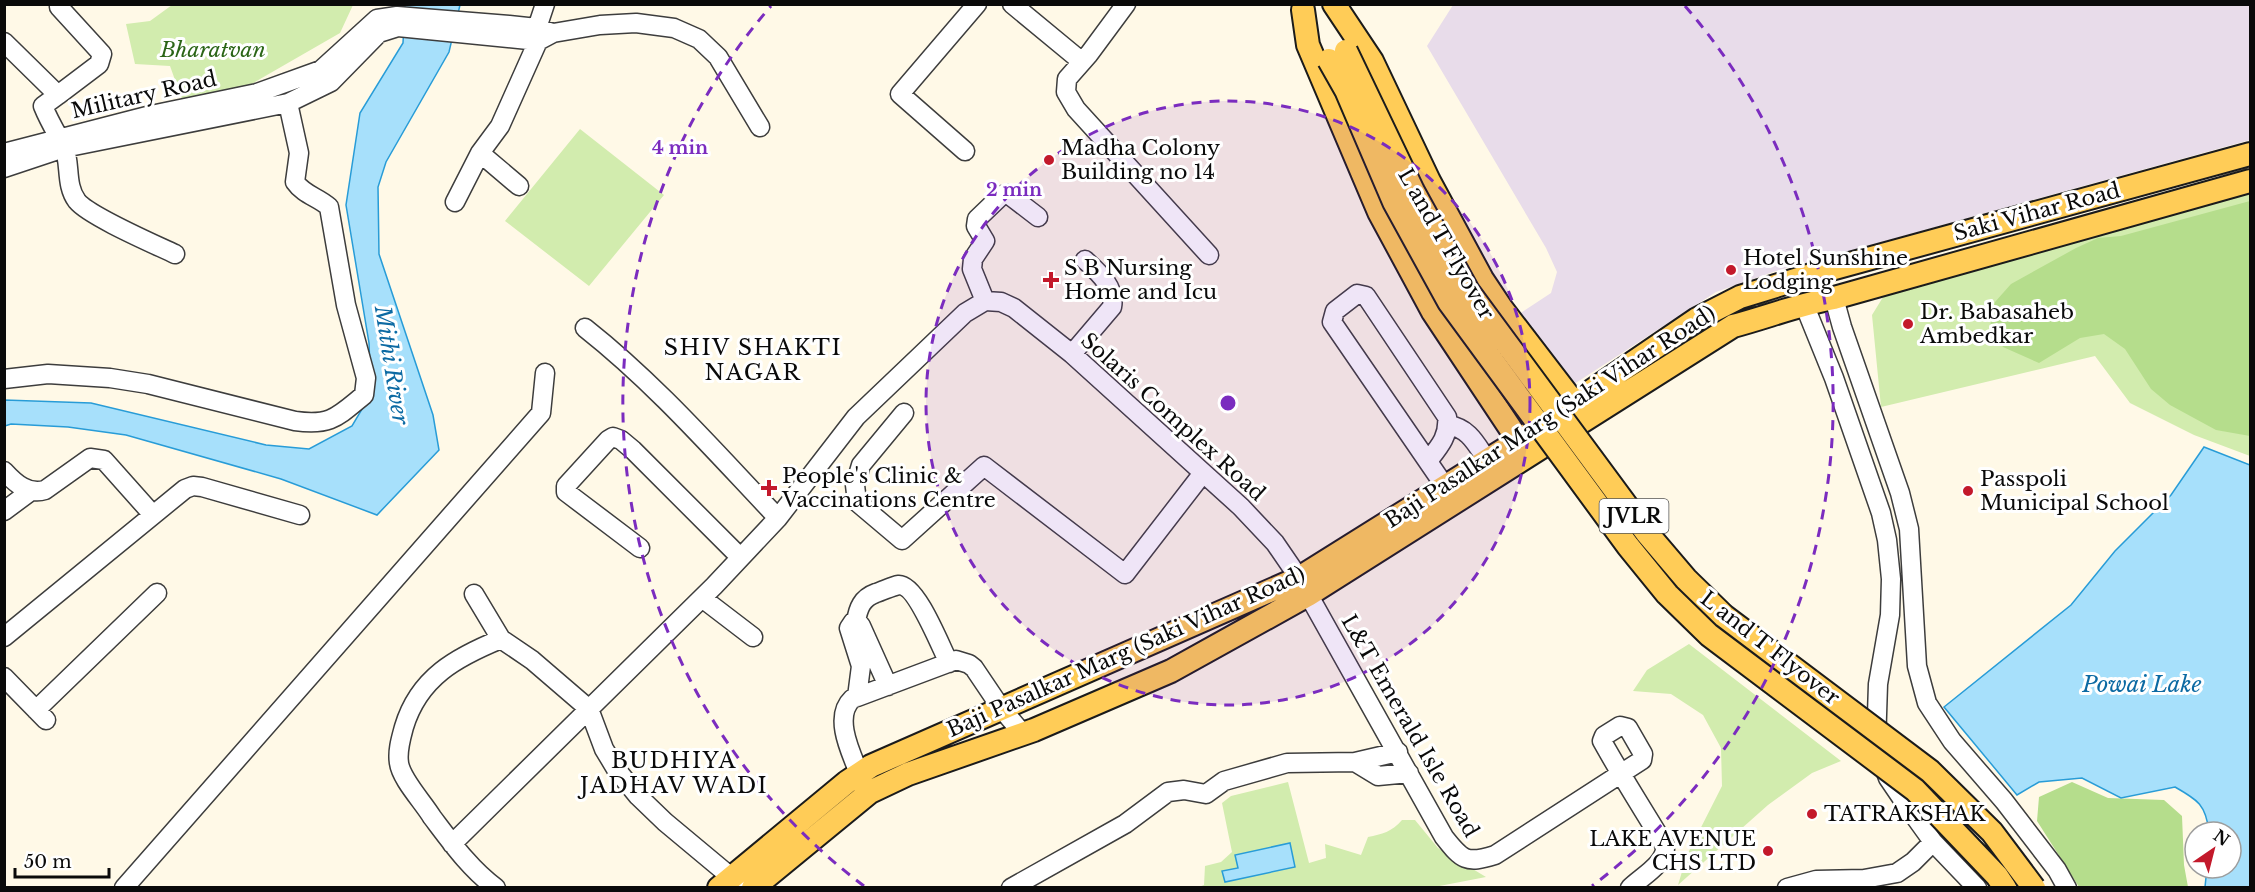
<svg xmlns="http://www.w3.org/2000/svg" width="2255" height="892" font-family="'Libre Baskerville',serif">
<rect width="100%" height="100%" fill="#fff9e7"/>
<path fill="#e8dcea" d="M1453,5H2250V140L1773,272L1716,292L1571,386L1519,314L1551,293L1557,272L1546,248L1427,46Z"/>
<path fill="#d2ecae" d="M172,5H353L340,33L248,86L184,105L170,66L135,64L126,24L150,21Z
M580,129L664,195L589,286L505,221Z
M2250,190V456L2194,435L2130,403L2095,356L1881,407L1872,315L1896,276Z
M1689,644L1841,761L1812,773L1768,805L1678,885L1687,855L1722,786L1721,748L1703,715L1671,694L1633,691L1647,670Z
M1288,782L1309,863L1326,858L1325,844L1361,855L1368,837C1382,834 1392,832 1402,820H1415L1438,848L1486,877L1429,888H1196L1204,885L1205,866L1221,862L1232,852L1222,803L1231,796Z"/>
<path fill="#b5dd8c" d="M2250,201V436L2216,430L2170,405L2151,389L2125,349L2104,334L2080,338L2039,363L2003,347L1990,326L1995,302L2011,284L2076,248L2098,238L2121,236Z
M2072,782L2108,798L2164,800L2182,816L2184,865L2188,887H2079L2037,821L2039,797Z"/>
<path fill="#a7e0fb" stroke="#289cd7" stroke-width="1.5" d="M405,5H460L449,52L386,162L378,187L379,254L433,415L439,450L377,515L281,479L126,435L68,427L11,424L5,426V400L91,403L266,445L309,449L352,426L371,394L369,343L346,205L360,113L403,43Z
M2204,447L2250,465V887H2205L2207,868H2231V832H2209C2206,805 2198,800 2175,787L2121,798L2082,778L2039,782L2017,795L1944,707L2071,605L2115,551L2171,495Z
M1290,843L1295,867L1225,882L1222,871L1238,868L1235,855Z"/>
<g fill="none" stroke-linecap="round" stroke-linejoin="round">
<g stroke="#3d3d3d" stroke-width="21">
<path id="minor" d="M1012,4L1081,61
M1126,4L1089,54L1067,79L1066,92L1076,109L1209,255
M4,42L58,95L43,106C49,121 57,134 64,147C71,164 65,185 77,201C89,216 154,244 175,254
M58,95L99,64L102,54L59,7
M965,151L900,94L977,4
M4,153L151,115L257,93L321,70L377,19L397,16L509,25L537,28L553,33L600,25L636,23L674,28L699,39L718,57L760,127
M480,153L519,186
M4,168L64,148L288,103L331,82L379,33L398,27L538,41L553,33
M455,202L480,153L500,126L538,41L537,28L545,4
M1834,298L1842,327L1900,493L1909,529L1917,666L1927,703L1952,741L2004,801L2057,870L2067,888
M985,301L1001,302L1014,308L1072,354L1241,507L1275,543L1299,578L1444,837C1462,860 1466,864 1495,855L1642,760L1643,754L1628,728L1620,726L1604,736L1602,741C1622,777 1644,811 1665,846C1667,863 1641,877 1630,888
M985,301L972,269L973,259L985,241L976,226L977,219L1002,195L1008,194L1038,217
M1804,304L1834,378L1881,513L1887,540L1891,579L1890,615L1878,684L1876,745L1888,778L1905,803L1933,842L1977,888
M585,328C656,384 716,453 778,518
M1072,354L1112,307C1116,287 1098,272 1085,260
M4,379L48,374L110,378L148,384L295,421C331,426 337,417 364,395L366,378L346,305L329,207C318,197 304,195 295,182L299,153L288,103
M904,413L861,465L855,485L857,502L902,540L984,466L1125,574L1203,473
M1448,425C1469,428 1476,444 1487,460
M1428,461C1440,446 1449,436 1447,417L1366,296L1357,294L1335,311L1332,322L1444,485
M4,471C15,483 28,495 45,490L90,458L104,460L153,515
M4,511L31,491
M640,548L566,492V486L608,440L613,437L621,440L633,450L740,557
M474,594L501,639
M702,598L753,637
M856,622C858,608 862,598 876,593C883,591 892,586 899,585C917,585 941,648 949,663
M4,637L185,489L193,486L202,487L300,515
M4,677L46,720
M857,697L861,666L849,628L853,622H858L861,626L888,686
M36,710L157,593
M1355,762L1378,776L1409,773
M859,773C851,753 833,717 852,699L956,660L969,664L974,668L1001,708L1023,734
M452,844L714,586L778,518L856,417L965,313L985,301
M124,888L541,413L545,373
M496,888C470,869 451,842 432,817C423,802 401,779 399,763C397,751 401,738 404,727C419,677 457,657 501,639L532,660L589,709L604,749L616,769L638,796L665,822L731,877L740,888
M1011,888L1125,824L1168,792L1184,790L1206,794L1224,781L1287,763L1355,762L1398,752
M1787,888L1816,880L1864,879L1897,873L1913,862L1933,842"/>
</g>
<g stroke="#1b1b1b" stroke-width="26">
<path id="major" d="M1334,4L1372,61L1429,181L1482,279L1502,309L1581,412
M1303,10L1308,45L1379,212L1433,312L1526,452
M719,888L847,782L871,766L1299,578L1518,441L1697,319L1740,297L1824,271L2250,154
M753,888L870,792L908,774L1034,730L1171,671L1308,595L1733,326C1767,317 1800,304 1834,298L2250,181"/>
</g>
<use href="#minor" stroke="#fff" stroke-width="18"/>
<use href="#major" stroke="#ffcc57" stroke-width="22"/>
<g stroke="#1b1b1b" stroke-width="26" stroke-linecap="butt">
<path id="major-bridge" d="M1346,51L1413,191L1468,291L1646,532L1686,579L1724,616L1930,771L1992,832L2034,888
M1329,60L1346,90L1394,202L1449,302L1628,546L1667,594L1709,635L1915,790L1997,876L2005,888"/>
</g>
<use href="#major-bridge" stroke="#ffcc57" stroke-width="22"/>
</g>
<circle cx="1228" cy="403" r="302" fill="#7b2cbf" fill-opacity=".12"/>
<g fill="none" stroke="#7b2cbf" stroke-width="3" stroke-dasharray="10 8">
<circle cx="1228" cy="403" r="302"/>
<path d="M864 886A605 605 0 0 1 771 6M1685 6A605 605 0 0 1 1592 886"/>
</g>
<g fill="#c3192b" stroke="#fff" stroke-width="2">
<circle cx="1049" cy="160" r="6"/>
<circle cx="1731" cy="270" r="6"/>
<path d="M1048 271h6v6h6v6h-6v6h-6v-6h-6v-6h6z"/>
<circle cx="1908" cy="324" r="6"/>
<path d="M766 479h6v6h6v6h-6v6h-6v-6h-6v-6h6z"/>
<circle cx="1968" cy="491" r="6"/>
<circle cx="1812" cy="814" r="6"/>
<circle cx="1768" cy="851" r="6"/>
</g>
<g text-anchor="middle" stroke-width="6" stroke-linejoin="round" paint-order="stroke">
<rect fill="#fff" stroke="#545454" stroke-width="1.5" x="1599.5" y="499" width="69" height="34" rx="4.5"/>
<g font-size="20" font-weight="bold" fill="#0a0a0a">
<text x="1634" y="523">JVLR</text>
</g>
<g font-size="21" font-style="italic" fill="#2b6517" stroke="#fff">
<text x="213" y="57">Bharatvan</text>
</g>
<g font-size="21" fill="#0a0a0a" stroke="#fff">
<text transform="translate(144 95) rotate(-13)" y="7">Military Road</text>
<text transform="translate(2037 212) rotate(-15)" y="7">Saki Vihar Road</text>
<text transform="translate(1446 244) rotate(60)" y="7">L and T Flyover</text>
<text transform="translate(1173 417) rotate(42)" y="7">Solaris Complex Road</text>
<text transform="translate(1550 417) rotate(-33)" y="7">Baji Pasalkar Marg (Saki Vihar Road)</text>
<text transform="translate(1770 648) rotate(38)" y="7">L and T Flyover</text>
<text transform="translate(1126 652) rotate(-24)" y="7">Baji Pasalkar Marg (Saki Vihar Road)</text>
<text transform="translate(1410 726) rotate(60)" y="7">L&amp;T Emerald Isle Road</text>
</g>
<g font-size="21" fill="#0a0a0a" stroke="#fff" text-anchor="start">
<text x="1061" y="155">Madha Colony<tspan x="1061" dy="24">Building no 14</tspan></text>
<text x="1743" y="265">Hotel Sunshine<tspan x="1743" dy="24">Lodging</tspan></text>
<text x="1064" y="275">S B Nursing<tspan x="1064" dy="24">Home and Icu</tspan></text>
<text x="1920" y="319">Dr. Babasaheb<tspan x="1920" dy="24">Ambedkar</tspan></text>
<text x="782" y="483">People's Clinic &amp;<tspan x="782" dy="24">Vaccinations Centre</tspan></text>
<text x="1980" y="486">Passpoli<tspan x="1980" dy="24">Municipal School</tspan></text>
<text x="1824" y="821">TATRAKSHAK</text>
<text x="1756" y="846" text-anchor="end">LAKE AVENUE<tspan x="1756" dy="24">CHS LTD</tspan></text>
</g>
<g font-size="22" letter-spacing="1.5" fill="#0a0a0a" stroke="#fff">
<text x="753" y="355">SHIV SHAKTI<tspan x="753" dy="25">NAGAR</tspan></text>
<text x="674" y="768">BUDHIYA<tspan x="674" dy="25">JADHAV WADI</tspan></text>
</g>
<g font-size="22" font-style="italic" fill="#0c6aa3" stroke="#fff">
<text transform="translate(392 365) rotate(81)" y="8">Mithi River</text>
<text x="2142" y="692">Powai Lake</text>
</g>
</g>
<circle cx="1228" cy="403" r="9" fill="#7b2cbf" stroke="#fff" stroke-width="3"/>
<g font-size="18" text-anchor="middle" font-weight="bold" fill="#7b2cbf" stroke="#fff" stroke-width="6" stroke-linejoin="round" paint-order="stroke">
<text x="680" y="154">4 min</text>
<text x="1014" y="196">2 min</text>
</g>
<rect width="2255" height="892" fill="none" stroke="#0a0a0a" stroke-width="12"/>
<g transform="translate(2213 850) rotate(35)"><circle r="28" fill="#ffffff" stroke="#9d9d9d" stroke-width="1.5"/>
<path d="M0-4.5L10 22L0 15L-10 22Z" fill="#c3192b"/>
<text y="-9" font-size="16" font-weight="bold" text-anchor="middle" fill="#0a0a0a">N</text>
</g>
<path d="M15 868v9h94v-9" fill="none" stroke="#0a0a0a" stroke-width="3"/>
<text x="24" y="868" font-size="18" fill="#0a0a0a" stroke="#ffffff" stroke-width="4.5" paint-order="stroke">50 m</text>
</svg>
